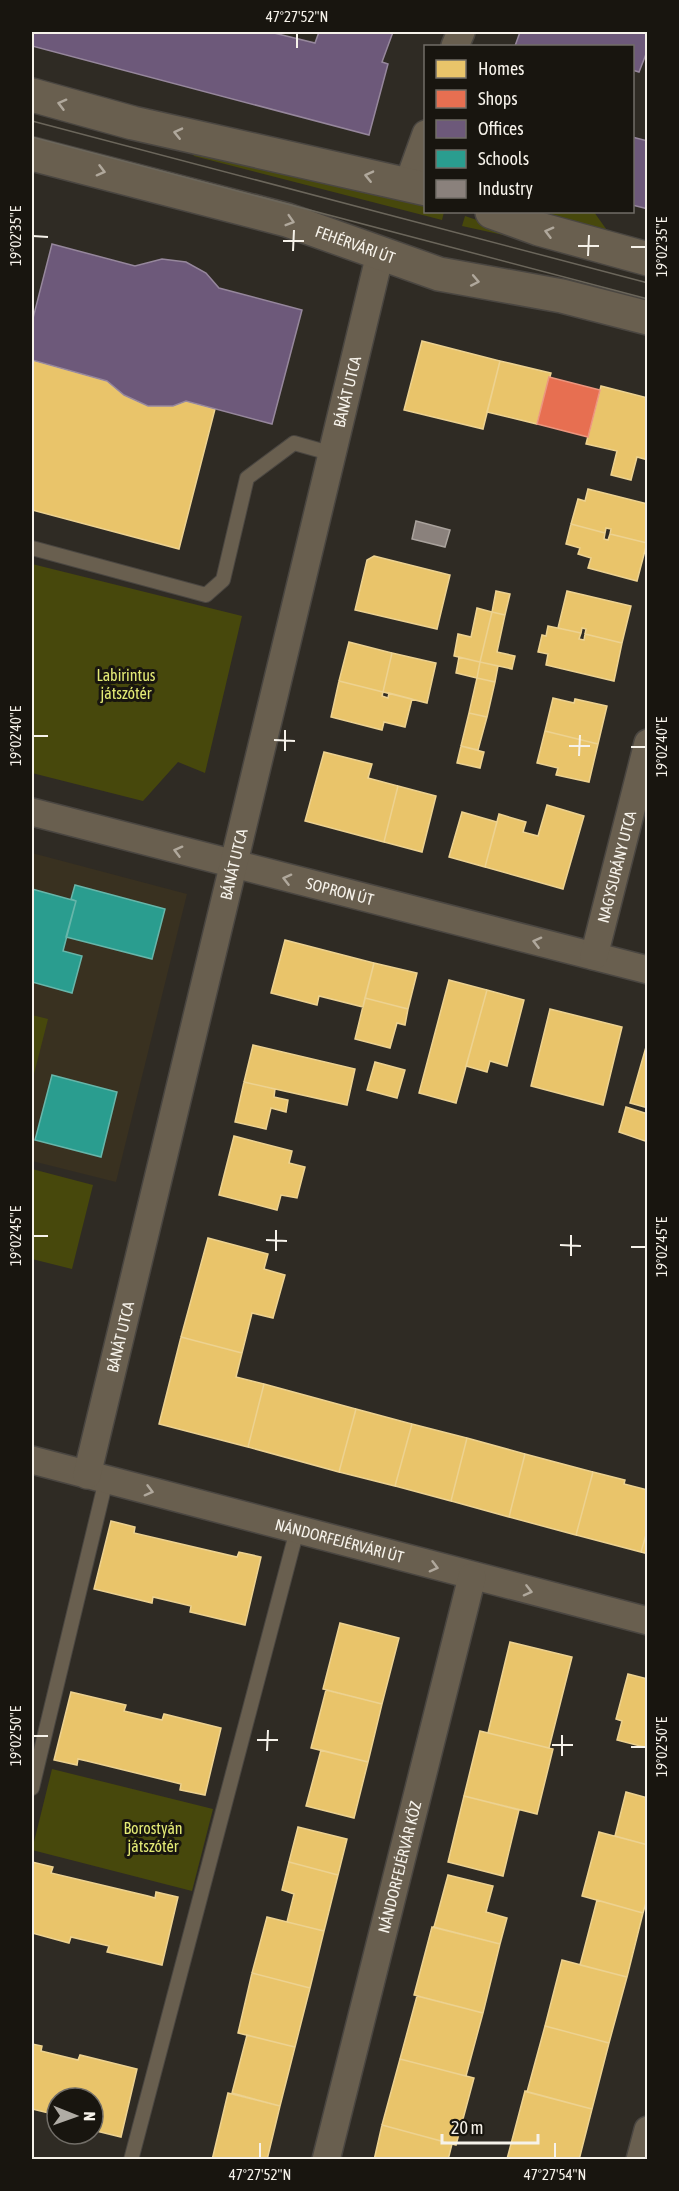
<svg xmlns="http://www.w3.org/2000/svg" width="679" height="2191" font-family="'Asap Condensed',sans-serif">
<rect width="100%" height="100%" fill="#2f2b24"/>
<path fill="#393120" d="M32,853L187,894L116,1182L32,1161Z"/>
<path fill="#47480c" d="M191,152L243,157L425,205L426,212H444L442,220L194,156Z
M533,212H594L609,233Z
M465,216L524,236L526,240L462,226Z
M32,564L242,616L205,773L178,762L143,801L32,773Z
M32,1015L48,1019L32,1082Z
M32,1169L93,1185L72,1269L32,1259Z
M52,1769L213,1809L192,1891L32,1850Z"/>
<path fill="#e9c46a" stroke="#edd290" stroke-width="1.5" d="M422,341L500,361L483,429L404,410Z
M32,360L107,381L124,395L148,406H173L186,401L215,409L179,549L32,510Z
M500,361L551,373L537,424L487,412Z
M601,386L648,398V460L637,457L631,480L611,475L617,451L586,444Z
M588,489L648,504L647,543L610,534L611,529L606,528L605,533L571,524L578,499L585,501Z
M571,524L605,533L604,539L608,540L610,534L647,543L637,581L588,568L591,558L578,554L580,548L566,544Z
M374,556L450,575L437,629L355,610L367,560Z
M496,591L510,594L505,615L492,612Z
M567,591L631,606L622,643L585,634L586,629L582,628L581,633L558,628Z
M477,608L492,612L480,662L454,656L458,634L471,637Z
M492,612L505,615L497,652L515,656L512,669L480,662Z
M548,626L581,633L579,639L584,640L585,634L622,643L614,681L546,665L548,654L538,652L542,635L546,636Z
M349,642L392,653L383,692L339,681Z
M392,653L436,663L427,703L383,692Z
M459,657L480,662L477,678L456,673Z
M480,662L498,666L495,682L477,678Z
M477,678L495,682L487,717L469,713Z
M339,681L383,692L382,696L388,698L389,693L412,699L405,727L384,722L382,730L331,717Z
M553,698L574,703L575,699L607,706L598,744L545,731Z
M469,713L487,717L478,750L461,746Z
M545,731L598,744L589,782L556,775L558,768L537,763Z
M461,746L484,752L480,768L457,763Z
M324,752L372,764L368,778L398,786L384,842L305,821Z
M398,786L436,796L422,852L384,842Z
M547,805L584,816L563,889L485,867L499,814L526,822L523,832L538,836Z
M462,812L497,822L485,867L449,857Z
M285,940L374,963L363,1007L319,996L317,1005L271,993Z
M374,963L417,973L408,1009L365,998Z
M449,980L487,990L456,1103L419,1093Z
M487,990L524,1000L507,1066L490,1061L487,1072L466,1066Z
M365,998L408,1009L405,1025L397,1023L390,1048L355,1039Z
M550,1009L622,1027L603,1105L531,1086Z
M648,1040V1108L630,1103Z
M253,1045L355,1069L347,1105L244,1082Z
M375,1062L405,1070L397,1098L367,1090Z
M244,1082L275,1089L274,1097L288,1100L286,1112L271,1108L266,1129L235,1122Z
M626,1107L648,1114V1142L619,1132Z
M234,1136L292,1151L289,1163L305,1167L297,1198L281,1195L277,1210L219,1195Z
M208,1238L268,1254L264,1269L285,1275L273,1318L252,1313L242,1353L181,1337Z
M181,1337L242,1353L236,1377L264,1384L248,1447L159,1424Z
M264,1384L356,1409L339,1472L248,1447Z
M356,1409L412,1424L395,1486L339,1472Z
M412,1424L467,1438L451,1501L395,1486Z
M467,1438L525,1454L509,1517L451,1501Z
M525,1454L593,1472L576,1535L509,1517Z
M593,1472L625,1480L624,1484L648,1490V1528L641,1552L576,1535Z
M111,1521L135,1527L134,1533L237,1557L239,1552L261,1557L245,1625L190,1612L191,1606L153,1597L152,1603L94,1589Z
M648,1528V1554L641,1552Z
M340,1623L399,1638L382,1704L323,1689Z
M510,1642L572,1657L549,1748L488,1733Z
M628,1674L648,1679V1748L617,1740L622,1721L616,1719Z
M326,1690L382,1704L368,1762L311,1748Z
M71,1692L126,1705L124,1711L162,1720L164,1714L221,1728L205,1795L180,1790L181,1784L87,1761L78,1759L77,1765L54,1760Z
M480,1731L553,1749L537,1814L464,1796Z
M321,1750L368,1762L354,1818L306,1806Z
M626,1792L648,1798V1845L615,1836Z
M464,1796L519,1810L503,1876L448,1862Z
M298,1827L347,1839L338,1875L289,1862Z
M599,1832L648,1845V1896L643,1913L582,1896Z
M32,1862L53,1867L51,1873L148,1896L155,1898L156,1892L178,1897L162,1965L107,1952L109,1946L71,1937L69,1943L32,1933Z
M289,1862L338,1875L324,1931L287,1922L294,1894L282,1890Z
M448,1875L493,1886L486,1912L507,1918L500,1944L434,1927Z
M597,1900L643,1913L627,1977L580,1965Z
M267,1917L324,1931L310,1988L252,1973Z
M432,1927L500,1944L483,2013L414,1995Z
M562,1960L627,1977L609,2043L545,2026Z
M252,1973L310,1988L295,2047L238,2033Z
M417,1996L483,2013L466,2076L400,2059Z
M545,2026L609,2043L592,2109L527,2092Z
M247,2035L295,2047L280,2106L232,2093Z
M32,2044L42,2046L41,2051L78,2060L80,2055L137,2069L121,2137L96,2131L97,2125L93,2124V2098H57V2115L32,2109Z
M400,2059L474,2078L456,2145L382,2125Z
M525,2091L592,2109L579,2160L507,2159Z
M228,2093L280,2106L267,2160H212Z
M382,2125L452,2144L448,2160H374Z"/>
<path fill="#e76f51" stroke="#ec967f" stroke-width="1.5" d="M549,377L600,390L588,437L537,424Z"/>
<path fill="#6d597a" stroke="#96879c" stroke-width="1.5" d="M32,32H270L315,43L319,32H393L382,62L388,64L369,135L32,46Z
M520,32H648V49L639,72L632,70V46H515Z
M632,137L648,141V209L632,205Z
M52,244L135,266L162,259L186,262L206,273L219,288L302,310L272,424L186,401L173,406H148L124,395L107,381L32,360V322Z"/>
<path fill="#2a9d8f" stroke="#67b6aa" stroke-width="1.5" d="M75,885L165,909L152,959L66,937L76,901L71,899Z
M32,889L76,901L63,951L82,956L72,993L32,982Z
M52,1075L117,1092L101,1157L35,1140Z"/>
<path fill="#8a817c" stroke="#aaa39d" stroke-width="1.5" d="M416,521L450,530L445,547L412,539Z"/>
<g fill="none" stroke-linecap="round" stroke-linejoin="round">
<g stroke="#4a4641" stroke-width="16">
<path id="service" d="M32,548L206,595L223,580L247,478L294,443L333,454
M32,1788L106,1480
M131,2160L297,1530"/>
</g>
<g stroke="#4a4641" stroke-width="30">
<g id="minor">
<path d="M455,46L461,32"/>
<path d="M408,184L426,134"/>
<path id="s1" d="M32,812L648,970"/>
<path id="s2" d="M594,956L648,743"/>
<path id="s3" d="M32,1460L648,1621"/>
<path id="s4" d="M87,1475L380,254"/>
<path id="s5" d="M326,2160L472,1577"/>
<path d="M640,2160L648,2130"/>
</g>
</g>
<g stroke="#4a4641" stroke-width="36">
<g id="tertiary">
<path d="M32,95L133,123L426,189"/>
<path id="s6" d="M32,154L287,220L439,274L562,296L648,318"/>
<path d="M492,212L539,229L648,259"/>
</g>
</g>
<use href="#service" stroke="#695f4f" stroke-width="14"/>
<use href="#minor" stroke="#695f4f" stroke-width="27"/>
<use href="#tertiary" stroke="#695f4f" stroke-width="33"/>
<path stroke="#6b665b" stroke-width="1.5" d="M32,121L648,283
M32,137L648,299"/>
</g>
<defs><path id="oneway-chevron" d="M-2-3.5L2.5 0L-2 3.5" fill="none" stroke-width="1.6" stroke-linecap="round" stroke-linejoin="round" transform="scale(1.5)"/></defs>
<g stroke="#b0a89c">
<use href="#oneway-chevron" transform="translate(62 104) rotate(-165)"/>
<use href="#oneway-chevron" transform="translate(178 133) rotate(-167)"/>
<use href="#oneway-chevron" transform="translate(101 171) rotate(15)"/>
<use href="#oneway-chevron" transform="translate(369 176) rotate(-167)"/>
<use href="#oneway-chevron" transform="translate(290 221) rotate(17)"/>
<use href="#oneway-chevron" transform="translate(549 232) rotate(-165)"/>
<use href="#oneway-chevron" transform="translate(475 281) rotate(11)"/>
<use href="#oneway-chevron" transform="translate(178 851) rotate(-165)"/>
<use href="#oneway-chevron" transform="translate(287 879) rotate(-166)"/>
<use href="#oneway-chevron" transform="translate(537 942) rotate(-166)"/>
<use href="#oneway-chevron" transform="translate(149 1491) rotate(15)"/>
<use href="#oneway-chevron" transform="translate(434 1567) rotate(15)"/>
<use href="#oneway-chevron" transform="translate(528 1591) rotate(14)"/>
</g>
<path fill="none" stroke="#f6f2ea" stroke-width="2" d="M297,48V33M33,236L48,237M283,241H304M578,246H599M631,247H646M293,251L294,230M588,256L589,235M33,736H48M274,740L295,741M569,746H590M631,747H646M285,751V730M579,756L580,735M33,1236H48M266,1240L287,1241M560,1245L581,1246M631,1247H646M276,1251V1230M571,1256V1235M33,1736H48M257,1740H278M552,1745H573M631,1747H646M267,1751L268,1730M562,1756V1735M260,2158V2143M555,2158V2143"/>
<g text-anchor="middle" stroke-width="6" stroke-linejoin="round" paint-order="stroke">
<g font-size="16" fill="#f6f2ea" stroke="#18150f">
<text dy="6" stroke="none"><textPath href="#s6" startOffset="336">FEHÉRVÁRI ÚT</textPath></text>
<text dy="6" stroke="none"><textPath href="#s4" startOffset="1114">BÁNÁT UTCA</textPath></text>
<text dy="6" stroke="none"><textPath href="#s4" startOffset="628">BÁNÁT UTCA</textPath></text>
<text dy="6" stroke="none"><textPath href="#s2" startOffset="92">NAGYSURÁNY UTCA</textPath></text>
<text dy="6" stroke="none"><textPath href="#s1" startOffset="318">SOPRON ÚT</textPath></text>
<text dy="6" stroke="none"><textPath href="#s4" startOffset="142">BÁNÁT UTCA</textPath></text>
<text dy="6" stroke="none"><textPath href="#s3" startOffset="318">NÁNDORFEJÉRVÁRI ÚT</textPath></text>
<text dy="6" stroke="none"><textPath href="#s5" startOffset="302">NÁNDORFEJÉRVÁR KÖZ</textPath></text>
</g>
<g font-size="16" fill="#e4eb76" stroke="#18150f">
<text x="126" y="681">Labirintus<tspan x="126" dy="18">játszótér</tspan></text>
<text x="153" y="1834">Borostyán<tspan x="153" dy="18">játszótér</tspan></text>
</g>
</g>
<rect width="679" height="2191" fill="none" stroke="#18150f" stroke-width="66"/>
<rect x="424" y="45" width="210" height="168" fill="#18150f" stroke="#716d67" stroke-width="1.5"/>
<rect x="436" y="60" width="30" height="18" fill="#e9c46a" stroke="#716d67" stroke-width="1.5"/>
<text x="478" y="75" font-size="18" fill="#f6f2ea">Homes</text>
<rect x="436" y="90" width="30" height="18" fill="#e76f51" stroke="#716d67" stroke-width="1.5"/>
<text x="478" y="105" font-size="18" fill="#f6f2ea">Shops</text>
<rect x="436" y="120" width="30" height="18" fill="#6d597a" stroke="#716d67" stroke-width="1.5"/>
<text x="478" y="135" font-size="18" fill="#f6f2ea">Offices</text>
<rect x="436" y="150" width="30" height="18" fill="#2a9d8f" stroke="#716d67" stroke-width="1.5"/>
<text x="478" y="165" font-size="18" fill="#f6f2ea">Schools</text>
<rect x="436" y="180" width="30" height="18" fill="#8a817c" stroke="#716d67" stroke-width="1.5"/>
<text x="478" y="195" font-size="18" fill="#f6f2ea">Industry</text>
<g transform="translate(75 2116) rotate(91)"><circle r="28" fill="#18150f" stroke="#716d67" stroke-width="1.5"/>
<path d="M0-4.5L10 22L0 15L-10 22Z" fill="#b0aca5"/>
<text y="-9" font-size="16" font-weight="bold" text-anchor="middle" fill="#f6f2ea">N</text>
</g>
<path d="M442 2134v9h96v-9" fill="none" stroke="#f6f2ea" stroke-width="3"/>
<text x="451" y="2134" font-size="18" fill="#f6f2ea" stroke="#18150f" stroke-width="4.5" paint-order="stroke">20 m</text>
<rect x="33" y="33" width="613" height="2125" fill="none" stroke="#f6f2ea" stroke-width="2"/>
<g font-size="15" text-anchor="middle" fill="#f6f2ea">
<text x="297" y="22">47°27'52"N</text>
<text transform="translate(16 236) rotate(-90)" y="5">19°02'35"E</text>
<text transform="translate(662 247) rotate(-90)" y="5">19°02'35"E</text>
<text transform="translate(16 736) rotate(-90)" y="5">19°02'40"E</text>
<text transform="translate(662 747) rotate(-90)" y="5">19°02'40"E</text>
<text transform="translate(16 1236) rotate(-90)" y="5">19°02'45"E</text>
<text transform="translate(662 1247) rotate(-90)" y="5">19°02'45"E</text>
<text transform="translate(16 1736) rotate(-90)" y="5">19°02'50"E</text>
<text transform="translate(662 1747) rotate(-90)" y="5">19°02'50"E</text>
<text x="260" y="2180">47°27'52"N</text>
<text x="555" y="2180">47°27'54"N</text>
</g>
</svg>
